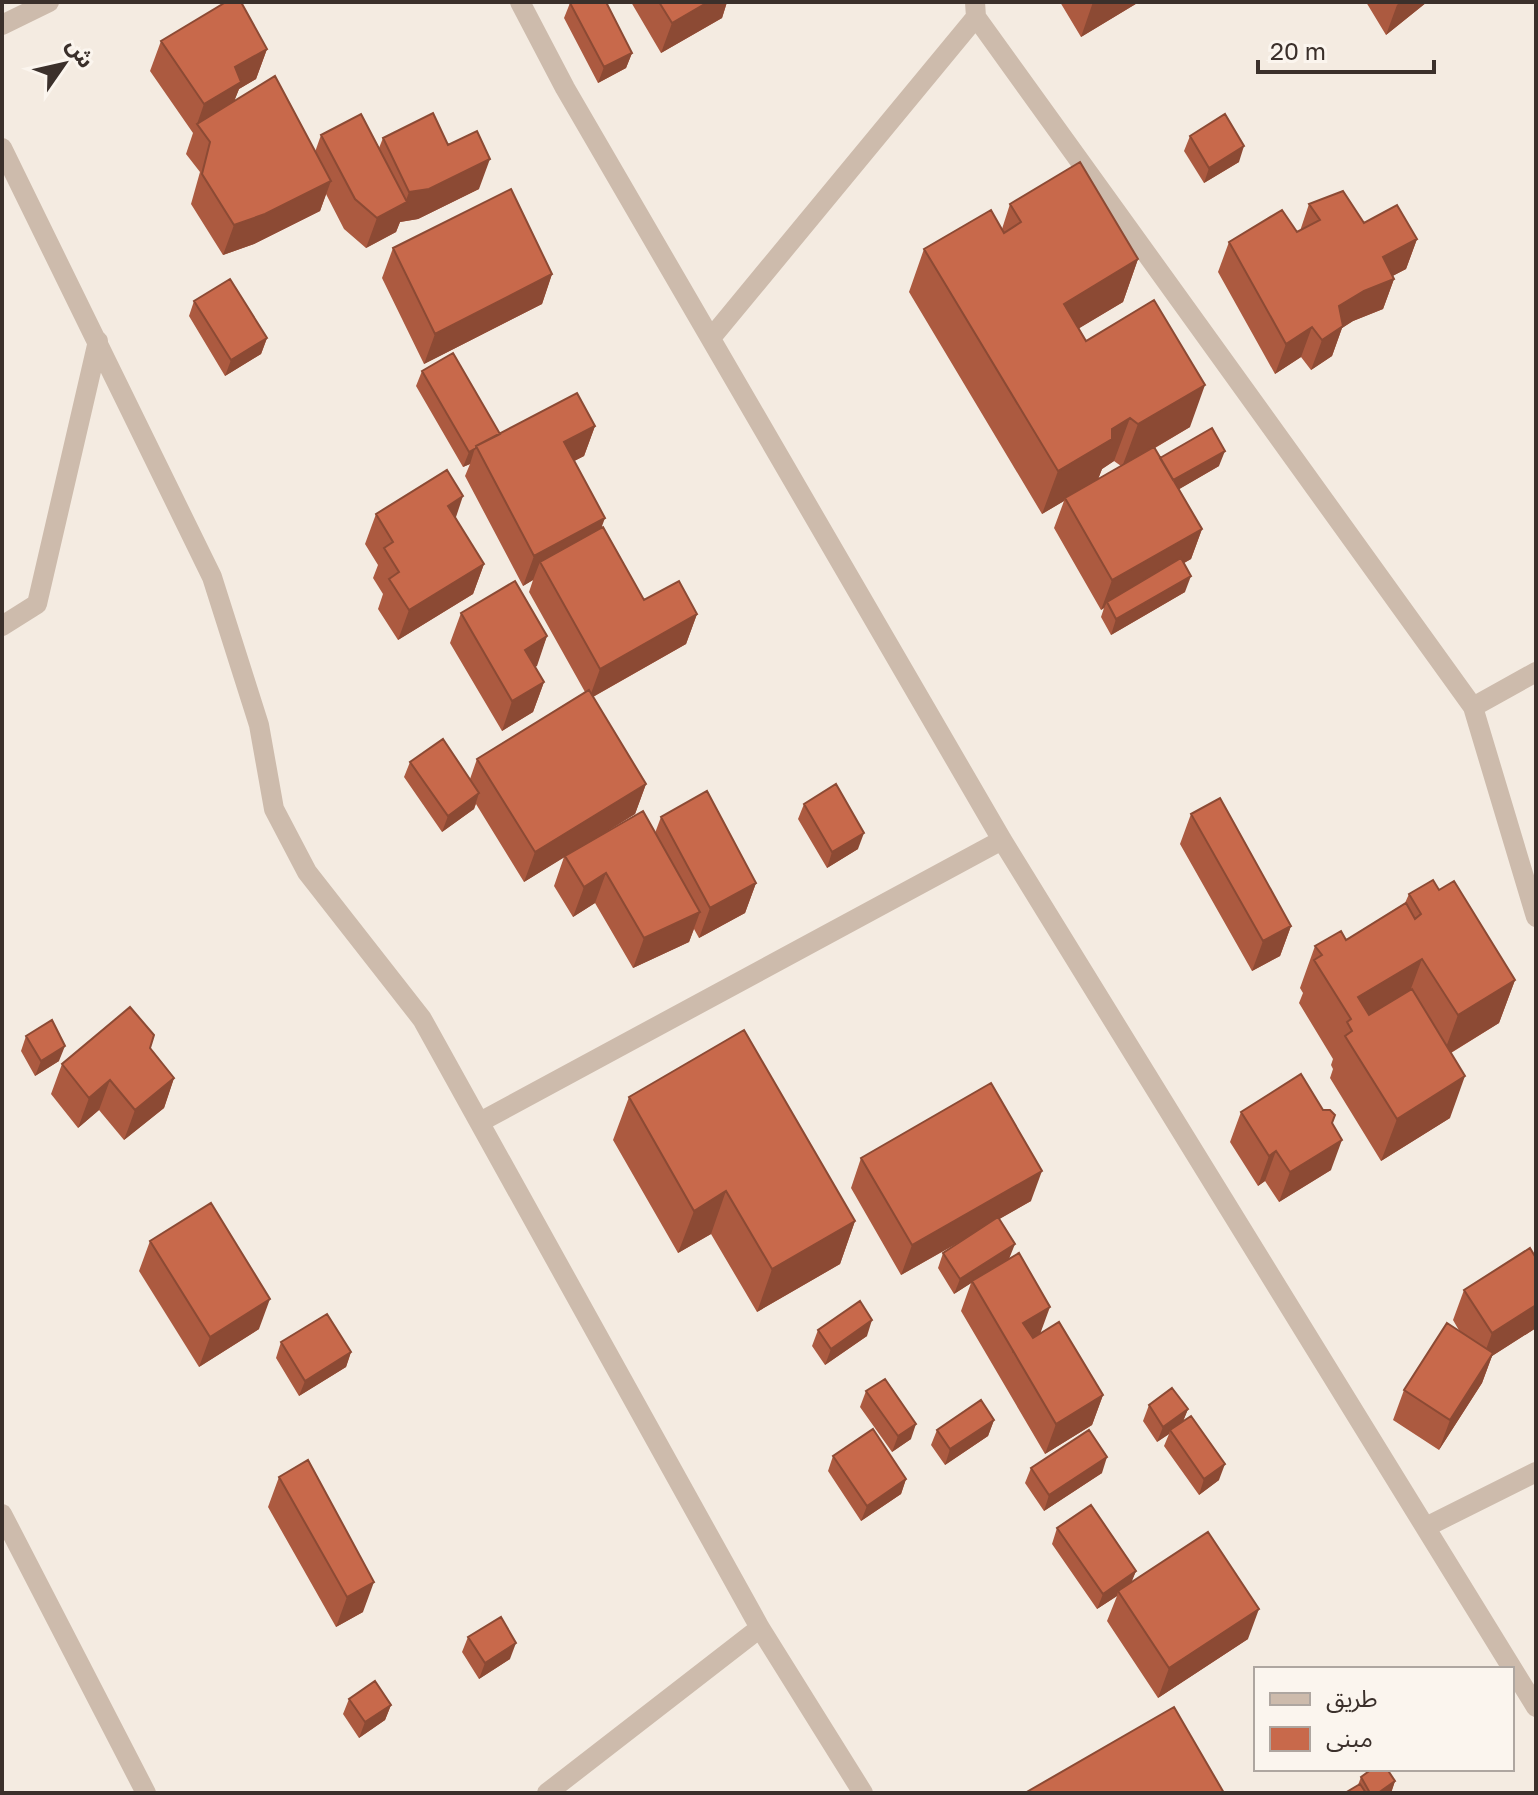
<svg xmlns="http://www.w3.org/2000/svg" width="1538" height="1795" font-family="'Golos Text','Noto Sans Arabic',sans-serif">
<rect width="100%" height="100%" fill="#f4ebe1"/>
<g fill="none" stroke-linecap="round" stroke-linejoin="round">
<path stroke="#cdbbac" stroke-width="20" d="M520,2L565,88L1002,840L1536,1707
M975,2L976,17L1473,707L1536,917
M2,25L49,2
M2,148L212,577L259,725L274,809L307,872L422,1019L760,1628L863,1793
M711,338L976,17
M2,626L37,604L98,341
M1473,707L1536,672
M480,1122L1002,840
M2,1514L146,1793
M1426,1527L1536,1472
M547,1793L760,1628"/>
</g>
<path fill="#ac5a40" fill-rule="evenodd" d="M631,2H727L722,18L661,53Z
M1060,2H1139L1081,37Z
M1366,2H1427L1386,35Z
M570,3L632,53L626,68L598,83L564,18Z
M161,41L267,49L256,79L239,89L234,101L315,152L321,135L379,148L383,138L448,145L479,189L418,219L400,222L396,232L366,248L344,229L326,194L320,211L254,244L223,255L191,204L200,172L186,154L193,133L150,71Z
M1190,136L1239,162L1204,183L1184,151Z
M1010,204L1138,259L1123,302L1079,328L1086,341L1190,427L1155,448L1160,458L1219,466L1179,489L1202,529L1191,559L1184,563L1185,592L1111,635L1101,617L1104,608L1101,610L1054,528L1064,501L1042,514L909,292L924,249L1002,229ZM1114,461L1121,466L1098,479L1102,469Z
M1309,204L1417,239L1406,269L1392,276L1394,279L1383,309L1353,321L1342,328L1332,356L1311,370L1301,357L1275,374L1218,272L1229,242L1297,232L1300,231Z
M393,248L552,274L542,304L424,364L382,278Z
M194,301L267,338L261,354L225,376L189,316Z
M422,371L500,434L595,426L584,456L574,461L602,527L644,600L697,614L686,644L593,697L646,784L635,814L603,834L655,833L661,817L756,883L745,913L699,938L694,929L689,942L633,968L595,903L573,917L554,886L564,857L524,882L476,804L474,809L442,832L404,777L410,762L470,779L477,759L585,692L529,592L533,580L523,586L465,476L470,464L463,467L416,386Z
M376,514L455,518L484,564L473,594L398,640L378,609L383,594L373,578L378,565L365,544Z
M461,613L547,636L535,667L544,682L533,712L502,731L450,643Z
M804,804L858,849L827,868L798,819Z
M1191,814L1291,926L1280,956L1252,971L1180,844Z
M1439,890L1515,980L1499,1023L1451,1053L1450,1118L1381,1161L1330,1078L1333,1069L1331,1065L1333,1059L1299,1003L1303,993L1300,988L1315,946L1346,940L1405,903L1409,894Z
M26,1036L59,1061L35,1076L21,1051Z
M150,1048L174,1078L164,1108L124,1140L99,1110L78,1128L51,1094L62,1064Z
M629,1097L855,1221L840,1264L757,1312L711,1234L678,1253L613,1140Z
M1241,1112L1332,1123L1331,1170L1279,1202L1265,1181L1258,1186L1230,1142Z
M861,1158L1031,1201L999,1219L1009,1259L1040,1334L1103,1395L1092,1425L1045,1454L961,1311L971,1283L954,1294L938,1268L943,1253L963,1240L901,1275L851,1188Z
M150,1241L259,1329L199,1367L139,1271Z
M1536,1258V1328L1492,1356L1482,1383L1439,1450L1393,1420L1404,1390L1460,1332L1453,1320L1464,1290Z
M818,1330L867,1336L825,1365L812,1346Z
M281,1342L351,1352L346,1367L299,1396L276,1358Z
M866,1391L911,1439L892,1452L860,1407Z
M1149,1405L1188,1409L1183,1421L1219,1480L1199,1495L1164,1446L1169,1434L1157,1442L1143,1421Z
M994,1420L988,1436L945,1465L931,1445L937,1430Z
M833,1456L906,1479L901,1494L861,1521L828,1471Z
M1031,1468L1102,1473L1044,1511L1025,1483Z
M279,1477L363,1612L336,1627L268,1507Z
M1057,1528L1136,1571L1131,1582L1248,1639L1158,1698L1107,1621L1117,1596L1097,1609L1052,1544Z
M468,1637L510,1659L479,1679L462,1652Z
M349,1699L391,1705L385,1720L359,1738L343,1714Z
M1361,1777L1395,1781L1391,1793H1345L1358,1785Z"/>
<path fill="#8c4a34" d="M708,2H727L722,18L661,53L672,23Z
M1093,2H1139L1081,37Z
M1400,2H1427L1386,35L1397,5Z
M267,49L256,79L239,89L230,112L197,124L204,104L235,67Z
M632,53L626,68L598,83L604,67Z
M1244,146L1239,162L1204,183L1209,168Z
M490,159L479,189L418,219L400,222L396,232L366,248L377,218L405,203L409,192Z
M331,181L320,211L254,244L223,255L234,225Z
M1417,239L1406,269L1372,287L1383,257Z
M1138,259L1123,302L1048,347L1064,304Z
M552,274L542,304L424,364L435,334Z
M1394,279L1383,309L1353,321L1342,328L1332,356L1311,370L1322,340L1339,306L1364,291Z
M1312,327L1301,357L1275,374L1286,344Z
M267,338L261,354L225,376L231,360Z
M1205,385L1190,427L1122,467L1138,424Z
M1130,418L1114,461L1102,469L1097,482L1065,498L1064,501L1042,514L1058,471L1112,429Z
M595,426L584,456L553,472L564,442Z
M475,448L470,464L463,467L469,452Z
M1225,451L1219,466L1164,498L1170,482Z
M463,496L453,526L448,506Z
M605,518L594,548L540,562L533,580L523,586L534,556Z
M1202,529L1191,559L1109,606L1107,602L1104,608L1101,610L1112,580Z
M484,564L473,594L398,640L409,610Z
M1191,576L1185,592L1111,635L1116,619Z
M697,614L686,644L589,699L600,669Z
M547,636L537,666L514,680L525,650Z
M544,682L533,712L502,731L512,701Z
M646,784L635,814L524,882L535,852Z
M479,793L474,809L442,832L448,816Z
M864,833L858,849L827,868L832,852Z
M606,873L595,903L573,917L584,887Z
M756,883L745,913L699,938L710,908Z
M700,912L689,942L633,968L644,938Z
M1291,926L1280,956L1252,971L1263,941Z
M1422,959L1406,1002L1351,1035L1358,997Z
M1515,980L1499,1023L1442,1058L1458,1015Z
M65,1046L59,1061L35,1076L41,1061Z
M1465,1076L1450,1118L1381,1161L1397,1119Z
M174,1078L164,1108L124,1140L135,1110Z
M110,1080L99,1110L78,1128L89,1098Z
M1342,1140L1331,1170L1279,1202L1290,1172Z
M1276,1151L1265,1181L1258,1186L1269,1156Z
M1042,1171L1031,1201L901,1275L912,1245Z
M726,1191L711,1234L678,1253L694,1211Z
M855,1221L840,1264L757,1312L772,1269Z
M1015,1244L1009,1259L954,1294L960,1279Z
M270,1299L259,1329L199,1367L210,1337Z
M1536,1305V1328L1492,1356L1482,1383L1439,1450L1450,1420L1481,1363L1492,1333Z
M1050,1307L1039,1337L1012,1353L1023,1323Z
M872,1320L867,1336L825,1365L831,1349Z
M351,1352L346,1367L299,1396L305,1381Z
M1103,1395L1092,1425L1045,1454L1056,1424Z
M1188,1409L1182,1424L1170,1430L1169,1434L1157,1442L1163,1427Z
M994,1420L988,1436L945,1465L950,1449Z
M916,1424L911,1439L892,1452L898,1436Z
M1107,1457L1102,1473L1044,1511L1049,1495Z
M1225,1464L1219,1480L1199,1495L1204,1479Z
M906,1479L901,1494L861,1521L867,1506Z
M1136,1571L1130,1586L1118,1591L1117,1596L1097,1609L1103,1594Z
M374,1582L363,1612L336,1627L347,1597Z
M1259,1609L1248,1639L1158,1698L1169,1668Z
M516,1643L510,1659L479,1679L485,1663Z
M391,1705L385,1720L359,1738L365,1722Z
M1395,1781L1391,1793H1378Z"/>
<path fill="#c8694b" stroke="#8c4a34" stroke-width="2" d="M226,2H241L267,49L235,67L241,82L204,104L161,41Z
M571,2H606L632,53L604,67L570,3Z
M659,2H708L672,23Z
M275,76L331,181L265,214L234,225L202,174L210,142L197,124Z
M433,113L448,145L477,131L490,159L429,189L409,192L383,138Z
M361,114L407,202L377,218L355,199L321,135Z
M1225,114L1244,146L1209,168L1190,136Z
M1080,162L1138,259L1064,304L1086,341L1154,300L1205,385L1138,424L1130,418L1112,429V439L1058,471L924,249L991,210L1004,233L1021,222L1010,204Z
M511,189L552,274L435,334L393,248Z
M1343,191L1364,223L1397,205L1417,239L1383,257L1394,279L1364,291L1339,306L1343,326L1322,340L1312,327L1286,344L1229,242L1282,210L1297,232L1320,220L1309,204Z
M230,279L267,338L231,360L194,301Z
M453,353L500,434L476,446V448L469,452L422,371Z
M577,393L595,426L564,442L605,518L534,556L476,446Z
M1212,428L1225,451L1173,480L1160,458Z
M1154,447L1202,529L1112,580L1065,498Z
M447,470L463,496L448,506L484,564L409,610L389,579L399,572L384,548L393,542L376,514Z
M603,527L644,600L679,581L697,614L600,669L540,562Z
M1181,558L1191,576L1116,619L1107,602Z
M515,581L547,636L525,650L544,682L512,701L461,613Z
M589,690L646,784L535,852L477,759Z
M443,739L479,793L448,816L410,762Z
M836,784L864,833L832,852L804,804Z
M707,791L756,883L710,908L661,817Z
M1220,798L1291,926L1263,941L1191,814Z
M643,811L700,912L644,938L606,873L584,887L565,856Z
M1433,880L1439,890L1454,881L1515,980L1458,1015L1422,959L1358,997L1369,1015L1412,989L1465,1076L1397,1119L1345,1036L1352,1031L1347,1022L1351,1019L1314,960L1322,955L1315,946L1341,931L1346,940L1406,903L1415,919L1421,914L1409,894Z
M130,1007L154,1035L150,1048L174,1078L135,1110L110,1080L89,1098L62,1064Z
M52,1020L65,1046L41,1061L26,1036Z
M744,1030L855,1221L772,1269L726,1191L694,1211L629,1097Z
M1301,1074L1323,1110H1330L1335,1115L1332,1123L1342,1140L1290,1172L1276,1151L1269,1156L1241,1112Z
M991,1083L1042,1171L912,1245L861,1158Z
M211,1203L270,1299L210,1337L150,1241Z
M998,1217L1015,1244L960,1279L943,1253Z
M1530,1248L1536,1258V1305L1492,1333L1464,1290Z
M1019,1253L1050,1307L1023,1323L1033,1338L1059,1322L1103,1395L1056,1424L972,1281Z
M860,1301L872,1320L831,1349L818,1330Z
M327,1314L351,1352L305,1381L281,1342Z
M1447,1323L1493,1353L1450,1420L1404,1390Z
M885,1379L916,1424L898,1436L866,1391Z
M1172,1388L1188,1409L1163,1427L1149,1405Z
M981,1400L994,1420L950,1449L937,1430Z
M1191,1416L1225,1464L1204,1479L1170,1430Z
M873,1429L906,1479L867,1506L833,1456Z
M1089,1430L1107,1457L1049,1495L1031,1468Z
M308,1460L374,1582L347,1597L279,1477Z
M1091,1505L1136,1571L1103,1594L1057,1528Z
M1208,1532L1259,1609L1169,1668L1118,1591Z
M501,1617L516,1643L485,1663L468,1637Z
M375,1681L391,1705L365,1722L349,1699Z
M1174,1707L1224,1793H1025Z
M1372,1769H1387L1395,1781L1378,1793H1370L1361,1777Z
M1360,1784L1366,1793H1345Z"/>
<rect width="1538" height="1795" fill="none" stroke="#3b302b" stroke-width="8"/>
<rect x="1254" y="1667" width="260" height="104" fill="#fbf5ee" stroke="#aea6a0" stroke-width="2"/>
<rect x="1270" y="1693" width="40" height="12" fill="#cdbbac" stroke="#aea6a0" stroke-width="2"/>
<text x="1326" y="1707" font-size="24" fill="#3b302b">طريق</text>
<rect x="1270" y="1727" width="40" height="24" fill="#c8694b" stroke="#aea6a0" stroke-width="2"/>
<text x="1326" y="1747" font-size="24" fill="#3b302b">مبنى</text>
<g transform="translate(64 64) rotate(56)" stroke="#fbf5ee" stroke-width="6" paint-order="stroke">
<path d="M0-6L14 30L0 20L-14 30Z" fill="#3b302b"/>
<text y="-12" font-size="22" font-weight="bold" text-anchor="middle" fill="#3b302b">ش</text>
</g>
<path d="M1258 60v12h176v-12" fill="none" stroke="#3b302b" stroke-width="4"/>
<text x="1270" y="60" font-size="24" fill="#3b302b" stroke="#fbf5ee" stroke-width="6" paint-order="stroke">20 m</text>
</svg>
